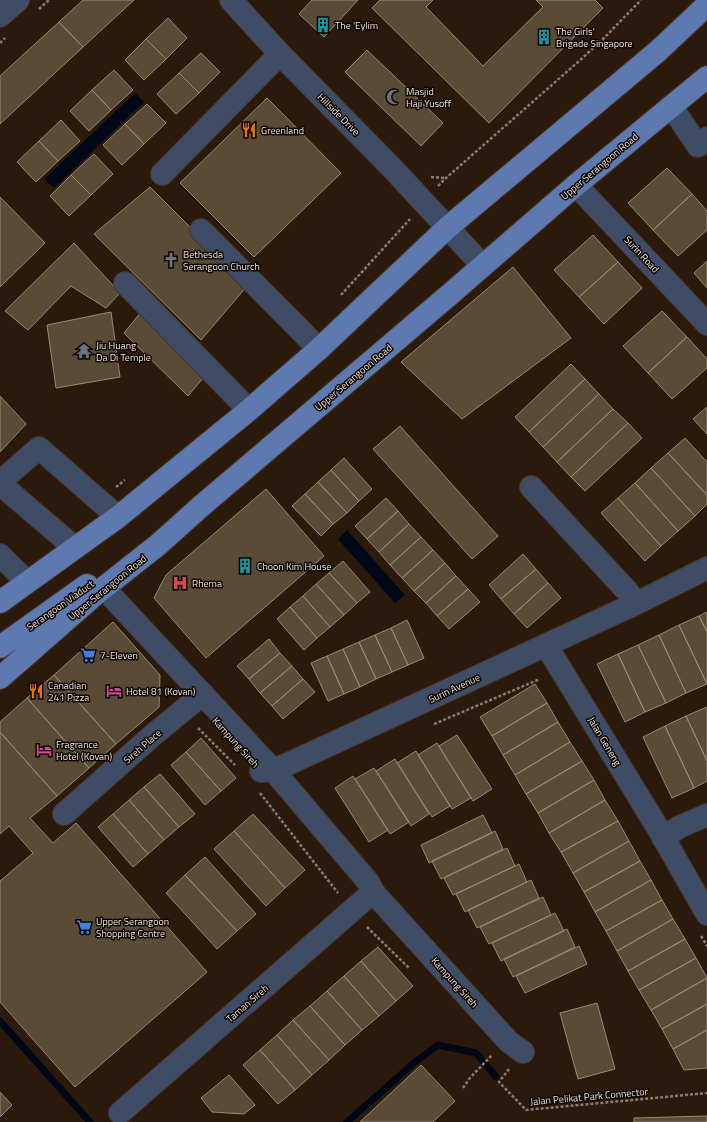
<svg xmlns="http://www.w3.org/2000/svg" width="707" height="1122" font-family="'Titillium Web',sans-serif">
<rect width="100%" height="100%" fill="#2b190b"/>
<path fill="#000716" d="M135,93L144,102L54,188L44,179Z
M347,530L405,595L395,603L338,539Z"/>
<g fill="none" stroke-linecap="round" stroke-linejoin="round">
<path stroke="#000716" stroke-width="7" d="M0,1021L90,1122
M347,1122L415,1062L438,1045L476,1053L496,1077"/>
</g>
<path fill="#594b36" stroke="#9a8a73" d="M83,0H134L83,47L59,22Z
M312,0H358L324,37L299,14Z
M380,0H433L426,7L483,66L543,7L536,0H595L603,8L489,123L372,8Z
M168,18L187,38L166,59L146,39Z
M59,22L83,47L0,124V76Z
M146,39L166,59L144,80L125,60Z
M367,50L443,123L421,146L345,72Z
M201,53L220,72L199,93L179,73Z
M114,70L133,90L111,110L92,90Z
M179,73L199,93L176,114L157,94Z
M92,90L111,110L89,131L70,111Z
M267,98L341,173L254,257L180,183Z
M147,104L166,123L144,144L125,124Z
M61,120L80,141L58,161L39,141Z
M125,124L144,144L122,165L103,145Z
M39,141L58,161L36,182L17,162Z
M94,154L113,174L91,195L71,175Z
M667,168L692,194L653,230L628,203Z
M71,175L91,195L69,216L50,196Z
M150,187L248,285L201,340L94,234Z
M692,194L707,211V230L678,256L653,230Z
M0,197L45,243L0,287Z
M593,235L618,262L579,297L554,270Z
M74,243L120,293L106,308L71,286L28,330L5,311Z
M707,261V288L694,273Z
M618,262L642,288L604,324L579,297Z
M513,267L571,338L462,419L401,362Z
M146,306L209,371L188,396L124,333Z
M662,311L687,337L648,373L623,346Z
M111,312L120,377L56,388L47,325Z
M687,337L707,359V368L672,399L648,373Z
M571,364L585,379L529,432L515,417Z
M585,379L599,394L543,447L529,432Z
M599,394L613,409L557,462L543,447Z
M0,396L26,424L0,452Z
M707,407V434L693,419Z
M613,409L628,423L571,477L557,462Z
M628,423L642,438L585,491L571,477Z
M400,426L498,536L472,559L373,449Z
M685,438L707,462V495L668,453Z
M668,453L707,495V504L695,516L651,468Z
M344,458L372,489L359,501L331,470Z
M651,468L695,516L678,531L635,483Z
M331,470L359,501L347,513L318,482Z
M318,482L347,513L333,524L305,494Z
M635,483L678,531L661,546L618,498Z
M266,489L324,556L206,658L154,598L166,575Z
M305,494L333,524L321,536L292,506Z
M386,498L398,511L367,539L355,526Z
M618,498L661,546L645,561L601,513Z
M398,511L409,524L379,552L367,539Z
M409,524L421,537L390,565L379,552Z
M421,537L433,550L402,578L390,565Z
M433,550L445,563L414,591L402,578Z
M523,554L536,569L501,599L489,585Z
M343,561L370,592L357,603L329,573Z
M445,563L456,576L426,603L414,591Z
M536,569L548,583L514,614L501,599Z
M329,573L357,603L344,615L316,584Z
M456,576L468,589L437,616L426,603Z
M548,583L561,598L527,628L514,614Z
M316,584L344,615L330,627L303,596Z
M468,589L480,602L449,629L437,616Z
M303,596L330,627L317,638L290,607Z
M290,607L317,638L304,650L277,619Z
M707,612V632L699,616Z
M699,616L707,632V684L679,625Z
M407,620L424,658L408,665L391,628Z
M113,622L160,675L159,707L116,744L54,675Z
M679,625L707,684L686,693L659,635Z
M391,628L408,665L392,672L375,635Z
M375,635L392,672L376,679L359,642Z
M659,635L686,693L666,703L638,645Z
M269,639L280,653L249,679L237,666Z
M359,642L376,679L360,687L343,649Z
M638,645L666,703L645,712L618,654Z
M343,649L360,687L344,694L327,656Z
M280,653L292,666L260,693L249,679Z
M618,654L645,712L625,722L597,664Z
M327,656L344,694L328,701L311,663Z
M292,666L303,679L272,706L260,693Z
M54,675L116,744L89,768L27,698Z
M303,679L315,692L283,719L272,706Z
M535,684L547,703L492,736L480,717Z
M27,698L89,768L57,796L0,732V722Z
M547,703L558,722L503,755L492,736Z
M707,707V761L686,716Z
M686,716L707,761V781L694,788L665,726Z
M558,722L570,742L515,775L503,755Z
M665,726L694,788L672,798L643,737Z
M0,732L57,796L30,818L53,843L76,823L207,972L75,1087L0,1002V881L33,853L9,826L0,834Z
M457,735L492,789L473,801L439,746Z
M201,738L236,778L221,791L186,752Z
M570,742L582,761L526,794L515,775Z
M437,743L471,798L452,809L418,755Z
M416,751L450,806L432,817L397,763Z
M186,752L221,791L205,805L171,765Z
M395,759L429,814L411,826L376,771Z
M582,761L594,780L538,813L526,794Z
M374,768L409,822L390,834L355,779Z
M160,774L195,814L179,827L144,787Z
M353,776L388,830L369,842L335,788Z
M594,780L605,800L549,833L538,813Z
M144,787L179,827L164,840L129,800Z
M129,800L164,840L148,854L113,814Z
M605,800L618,821L561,852L549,833Z
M113,814L148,854L133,867L98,827Z
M253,814L305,870L285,888L234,831Z
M483,815L492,833L429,863L421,845Z
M618,821L629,841L573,873L561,852Z
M234,831L285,888L266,906L214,849Z
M495,831L503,849L441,879L432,861Z
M629,841L640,861L584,892L573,873Z
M507,848L515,866L453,895L444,878Z
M205,857L256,914L237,931L185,875Z
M640,861L651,880L595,912L584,892Z
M519,864L527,882L465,912L456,894Z
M185,875L237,931L217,949L166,893Z
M531,880L539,898L477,928L468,910Z
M651,880L662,900L606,931L595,912Z
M543,897L551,915L489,944L480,927Z
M662,900L673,919L617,951L606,931Z
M555,913L564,931L501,961L492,943Z
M673,919L685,939L628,971L617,951Z
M567,929L575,947L513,977L504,959Z
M685,939L696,958L639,990L628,971Z
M579,946L587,964L525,993L516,976Z
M378,947L413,986L396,1001L361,961Z
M696,958L707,978L651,1010L639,990Z
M361,961L396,1001L379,1016L344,976Z
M344,976L379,1016L362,1030L327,991Z
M707,978V1004L662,1029L651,1010Z
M327,991L362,1030L345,1045L310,1006Z
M597,1003L615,1069L578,1079L560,1013Z
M707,1004V1030L673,1049L662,1029Z
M310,1006L345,1045L329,1060L293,1020Z
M293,1020L329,1060L312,1075L277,1035Z
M707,1030V1068L684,1070L673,1049Z
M277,1035L312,1075L295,1090L260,1050Z
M260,1050L295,1090L278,1104L243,1065Z
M421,1065L455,1101L433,1122H360Z
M229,1075L255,1105L244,1114L212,1112L201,1098Z
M0,1092L12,1105L0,1117Z
M707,1116V1122H634V1118Z"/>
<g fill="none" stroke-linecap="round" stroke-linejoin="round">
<g stroke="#473528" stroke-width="24">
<path id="minor" d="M231,0L280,54L393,169L483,266
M0,16L18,0
M671,106L698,146L707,138
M162,174L280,54
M576,185L707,324
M201,230L319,349
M125,283L249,410
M0,482L39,448L118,517
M0,484L74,547
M531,487L628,592L635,604
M0,555L27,582
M105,587L113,598L273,770L369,883L373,892L509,1042L523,1052
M546,645L659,830L707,914
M261,771L273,770L288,764L635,604L707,568
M64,814L153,735L203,694
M663,838L679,827L707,815
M120,1113L373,892"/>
</g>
<g stroke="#473528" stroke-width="24">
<path id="major" d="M0,602L118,517L249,410L319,349L447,228L658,51L707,5
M0,647L87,585
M0,678L97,593L159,544L199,508L448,296L576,185L707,77"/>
</g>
<path stroke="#8b7b70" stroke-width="2.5" stroke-dasharray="3 2" stroke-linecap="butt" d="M39,9L49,0
M0,43L5,38
M431,177L446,178
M438,186L446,178L578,62L604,38L641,0
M341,295L410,219
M116,487L125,480
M434,724L540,679
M198,728L235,765
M260,793L338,893
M367,927L409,968
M701,936L707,946
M509,1069L499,1082L526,1110L707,1093
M463,1088L469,1079L492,1055"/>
<use href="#minor" stroke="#3e4c66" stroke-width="22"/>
<use href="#major" stroke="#5e79af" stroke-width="22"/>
</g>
<defs>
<g id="building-bare" transform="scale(1.2)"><path d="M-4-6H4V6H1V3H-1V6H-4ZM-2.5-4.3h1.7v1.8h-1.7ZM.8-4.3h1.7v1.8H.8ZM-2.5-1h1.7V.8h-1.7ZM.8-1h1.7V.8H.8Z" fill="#0f9aa8" stroke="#0e0603" stroke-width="2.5" paint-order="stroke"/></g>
<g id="mosque-bare" transform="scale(1.2)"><path d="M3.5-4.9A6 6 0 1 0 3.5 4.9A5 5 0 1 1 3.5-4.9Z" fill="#6b7280" stroke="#0e0603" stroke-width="2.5" paint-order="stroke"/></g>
<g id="restaurant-bare" transform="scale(1.2)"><path d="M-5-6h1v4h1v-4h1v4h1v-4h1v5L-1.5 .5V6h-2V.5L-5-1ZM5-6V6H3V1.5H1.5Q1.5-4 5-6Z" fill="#e8710a" stroke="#0e0603" stroke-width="2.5" paint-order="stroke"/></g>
<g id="church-bare" transform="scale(1.2)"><path d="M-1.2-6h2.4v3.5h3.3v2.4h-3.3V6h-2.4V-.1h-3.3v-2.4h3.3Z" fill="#6b7280" stroke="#0e0603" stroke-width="2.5" paint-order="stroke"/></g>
<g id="temple-bare" transform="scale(1.2)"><path d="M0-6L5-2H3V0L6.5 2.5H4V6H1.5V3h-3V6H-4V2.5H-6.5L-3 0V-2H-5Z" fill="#6b7280" stroke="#0e0603" stroke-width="2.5" paint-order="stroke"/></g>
<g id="hospital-bare" transform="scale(1.2)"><path d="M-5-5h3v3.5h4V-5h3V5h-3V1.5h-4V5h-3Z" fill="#e0444e" stroke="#0e0603" stroke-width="2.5" paint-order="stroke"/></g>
<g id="supermarket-bare" transform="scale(1.2)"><path d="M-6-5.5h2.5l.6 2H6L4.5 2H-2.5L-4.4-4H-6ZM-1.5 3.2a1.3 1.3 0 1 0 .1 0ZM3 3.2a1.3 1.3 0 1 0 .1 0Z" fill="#3f7fe0" stroke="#0e0603" stroke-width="2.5" paint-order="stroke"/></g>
<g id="hotel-bare" transform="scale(1.2)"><path d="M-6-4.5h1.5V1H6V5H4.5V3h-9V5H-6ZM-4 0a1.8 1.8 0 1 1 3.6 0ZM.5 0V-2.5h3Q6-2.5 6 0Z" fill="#d1479c" stroke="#0e0603" stroke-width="2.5" paint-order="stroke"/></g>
</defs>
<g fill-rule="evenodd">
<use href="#building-bare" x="323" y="25"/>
<use href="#building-bare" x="544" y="37"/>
<use href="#mosque-bare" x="394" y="97"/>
<use href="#restaurant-bare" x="249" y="130"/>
<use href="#church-bare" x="171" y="260"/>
<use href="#temple-bare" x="84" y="351"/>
<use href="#building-bare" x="245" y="566"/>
<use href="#hospital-bare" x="180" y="583"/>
<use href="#supermarket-bare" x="88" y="655"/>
<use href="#restaurant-bare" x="36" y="691"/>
<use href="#hotel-bare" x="114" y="691"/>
<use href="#hotel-bare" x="44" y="750"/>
<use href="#supermarket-bare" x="84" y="927"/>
</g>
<g text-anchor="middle" stroke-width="3" stroke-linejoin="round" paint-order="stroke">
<g font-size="10" fill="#f0e3da" stroke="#0e0603" text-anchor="start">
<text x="335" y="29">The 'Eylim</text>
<text x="556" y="35">The Girls'<tspan x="556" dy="12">Brigade Singapore</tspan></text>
<text x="406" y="95">Masjid<tspan x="406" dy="12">Haji Yusoff</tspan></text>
<text x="261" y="134">Greenland</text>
<text x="183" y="258">Bethesda<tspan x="183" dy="12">Serangoon Church</tspan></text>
<text x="96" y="349">Jiu Huang<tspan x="96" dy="12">Da Di Temple</tspan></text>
<text x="257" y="570">Choon Kim House</text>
<text x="192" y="587">Rhema</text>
<text x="100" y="659">7-Eleven</text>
<text x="48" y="689">Canadian<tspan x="48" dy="12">241 Pizza</tspan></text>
<text x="126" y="695">Hotel 81 (Kovan)</text>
<text x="56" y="748">Fragrance<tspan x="56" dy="12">Hotel (Kovan)</tspan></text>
<text x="96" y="925">Upper Serangoon<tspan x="96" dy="12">Shopping Centre</tspan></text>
</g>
<g font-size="10" fill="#f0e3da" stroke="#0e0603">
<text transform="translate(339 114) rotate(45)" y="4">Hillside Drive</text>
<text transform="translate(599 166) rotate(-40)" y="4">Upper Serangoon Road</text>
<text transform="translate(642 254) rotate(47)" y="4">Surin Road</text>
<text transform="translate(353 377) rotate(-40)" y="4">Upper Serangoon Road</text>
<text transform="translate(107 587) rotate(-39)" y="4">Upper Serangoon Road</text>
<text transform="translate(60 605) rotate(-35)" y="4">Serangoon Viaduct</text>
<text transform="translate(454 688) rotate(-25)" y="4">Surin Avenue</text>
<text transform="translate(605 741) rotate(59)" y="4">Jalan Geneng</text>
<text transform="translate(236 742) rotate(48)" y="4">Kampung Sireh</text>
<text transform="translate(142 746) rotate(-41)" y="4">Sireh Place</text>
<text transform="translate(455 982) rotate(48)" y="4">Kampung Sireh</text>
<text transform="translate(247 1003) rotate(-41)" y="4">Taman Sireh</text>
<text transform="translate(589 1096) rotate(-5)" y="4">Jalan Pelikat Park Connector</text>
</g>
</g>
</svg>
